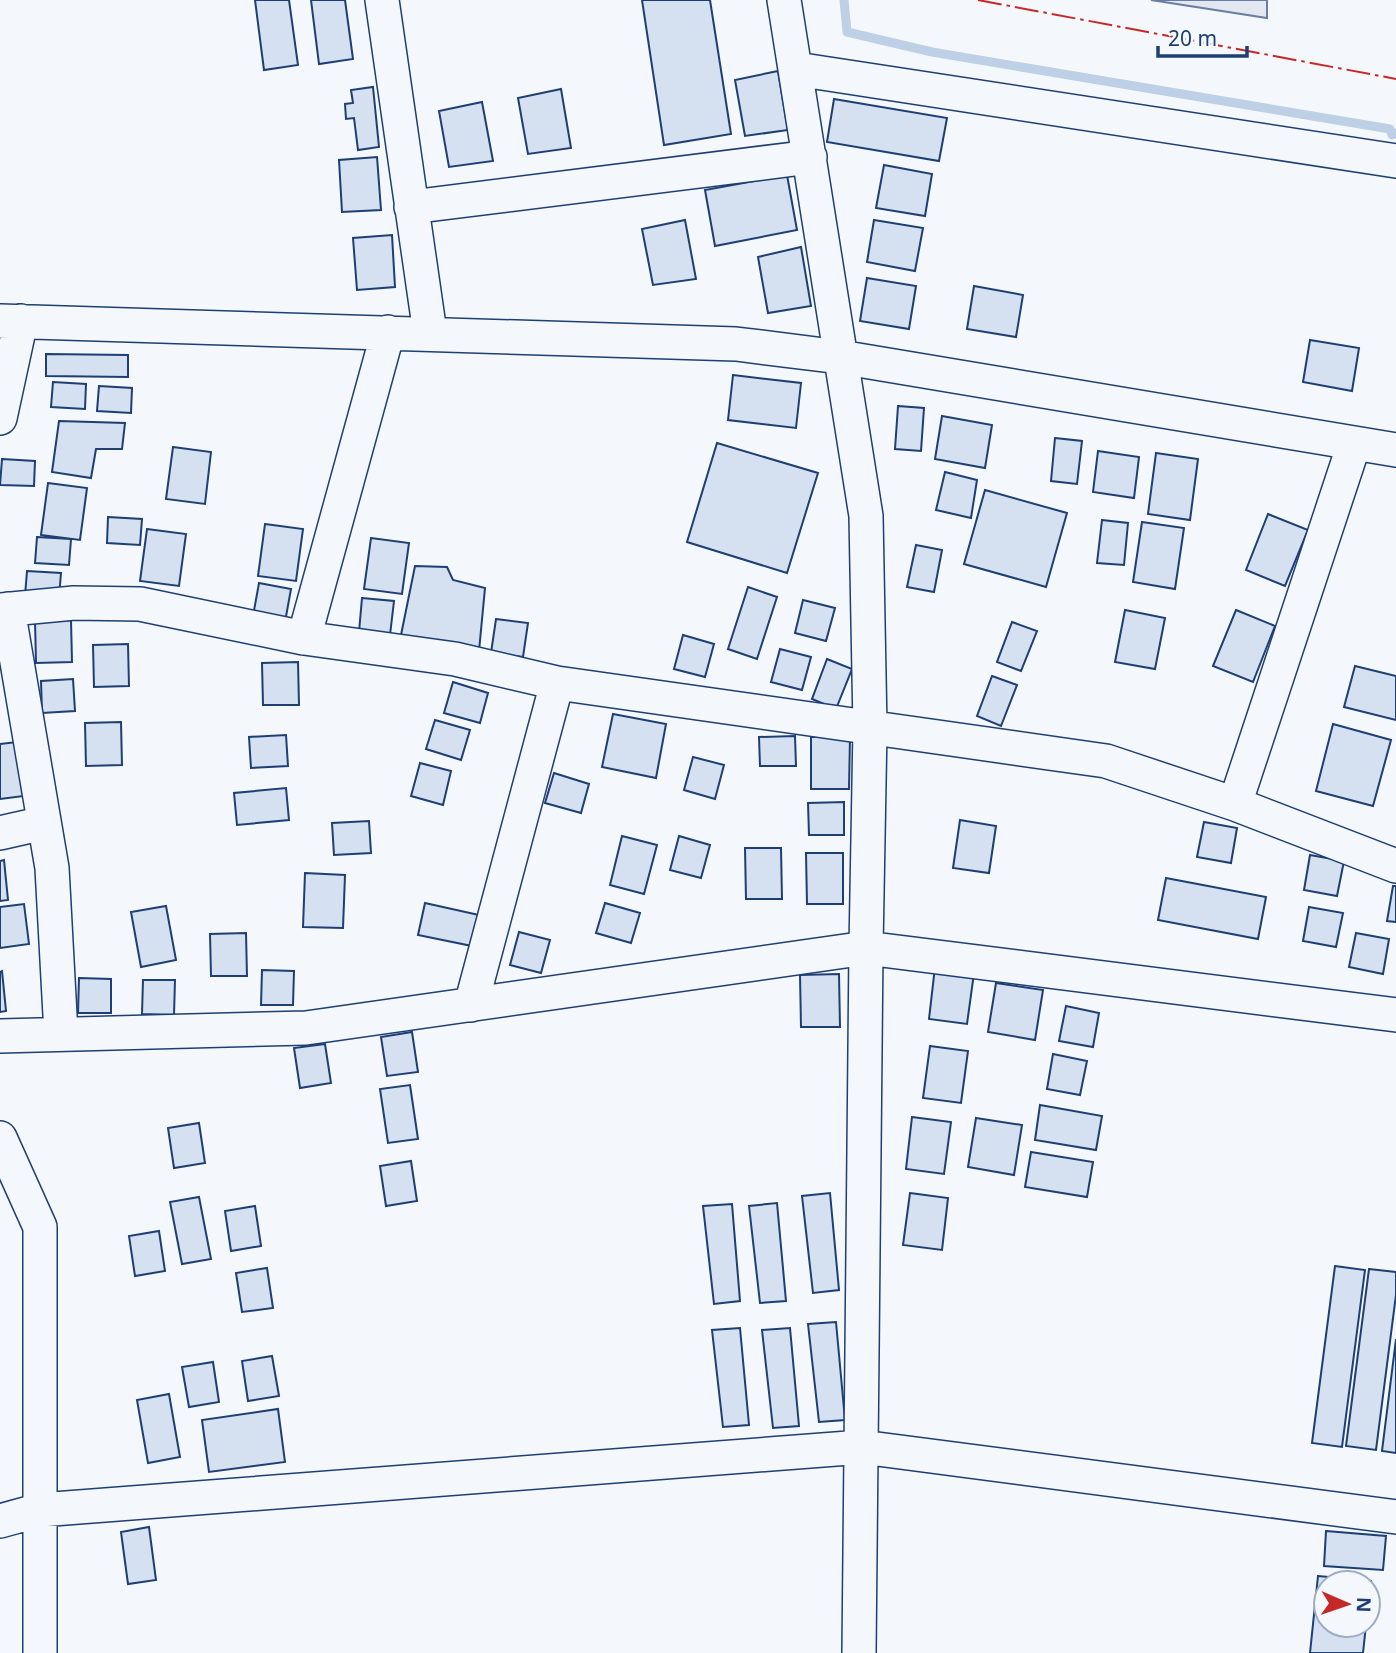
<svg xmlns="http://www.w3.org/2000/svg" width="1396" height="1653" font-family="'Noto Sans',sans-serif">
<rect width="100%" height="100%" fill="#f4f7fb"/>
<path fill="#e3e8f0" stroke="#687fa3" stroke-width="2" d="M1151,0H1267V18Z"/>
<g fill="none" stroke-linecap="round" stroke-linejoin="round">
<path stroke="#bed0e5" stroke-width="9" d="M844,0L847,32L932,52L1390,129L1392,135L1396,133"/>
</g>
<path fill="#d5e0f0" stroke="#1d3f73" stroke-width="2" d="M255,0H289L298,65L264,70Z
M311,0H345L353,59L319,64Z
M642,0H710L731,134L664,145Z
M778,71L788,130L745,136L735,80Z
M373,87L379,147L358,150L354,118L346,119L345,104L353,103L351,90Z
M561,89L571,148L528,154L518,98Z
M834,99L947,118L939,161L827,142Z
M482,102L493,161L449,167L439,111Z
M377,157L381,210L342,212L339,160Z
M884,165L932,174L925,216L876,208Z
M787,175L797,230L715,246L705,190Z
M685,220L696,279L653,285L642,229Z
M874,220L923,228L915,271L867,262Z
M392,235L395,287L357,290L353,238Z
M801,247L811,306L768,313L758,257Z
M867,278L916,286L909,329L860,321Z
M974,286L1023,295L1016,337L967,329Z
M1310,340L1359,348L1352,391L1303,382Z
M46,354L128,355V377L46,376Z
M733,375L801,383L796,428L728,420Z
M53,382L86,384L85,409L51,407Z
M99,386L132,388L131,413L97,411Z
M898,406L924,408L921,451L895,449Z
M942,416L992,425L985,468L935,459Z
M59,421L125,423L122,449H96L91,478L52,472Z
M1055,438L1082,441L1077,484L1051,481Z
M717,443L818,473L787,573L687,542Z
M173,447L211,452L205,504L166,499Z
M1098,451L1139,457L1134,498L1093,492Z
M1156,453L1198,459L1190,520L1148,514Z
M2,459L35,461L34,486L0,485Z
M945,472L977,480L971,518L936,510Z
M48,483L87,488L80,540L41,535Z
M985,490L1067,513L1046,587L964,564Z
M1268,514L1308,530L1285,586L1246,570Z
M108,517L142,519L140,545L107,543Z
M1102,520L1128,523L1124,565L1097,563Z
M1142,522L1184,528L1175,589L1133,582Z
M265,524L303,529L296,581L258,576Z
M147,529L186,534L179,586L140,581Z
M37,537L71,539L69,565L35,563Z
M371,538L409,543L402,594L364,589Z
M916,545L942,550L934,592L907,587Z
M415,566L447,567L453,580L485,588L479,651L400,640Z
M27,571L61,573L59,598L25,596Z
M259,583L291,589L285,622L253,616Z
M748,587L777,597L757,659L728,649Z
M362,598L394,601L390,635L359,632Z
M803,600L835,608L826,641L795,633Z
M1125,610L1165,618L1155,669L1115,662Z
M1236,610L1275,626L1253,682L1213,666Z
M496,619L528,623L523,657L491,653Z
M71,620L72,662L36,663L35,621Z
M1012,622L1037,631L1021,671L997,662Z
M683,635L714,644L705,677L674,669Z
M128,644L129,686L94,687L93,645Z
M780,649L811,657L802,690L771,682Z
M827,659L852,669L836,709L812,699Z
M298,662L299,705H263L262,663Z
M1355,666L1396,676V720L1344,707Z
M992,676L1017,685L1001,726L977,716Z
M73,679L75,711L42,713L41,681Z
M453,682L488,693L480,723L444,713Z
M613,714L666,724L656,778L602,767Z
M435,720L470,730L461,760L426,749Z
M121,722L122,765L86,766L85,723Z
M1333,724L1391,740L1373,806L1316,791Z
M286,735L288,766L251,768L249,737Z
M795,736L796,766H760L759,737Z
M811,737H850L849,789H811Z
M17,742L24,796L0,799V744Z
M693,757L724,765L715,799L684,790Z
M420,763L451,771L443,805L411,796Z
M554,773L589,784L581,813L545,803Z
M286,788L289,820L237,825L234,793Z
M844,802V835H809L808,803Z
M960,820L996,826L989,873L953,868Z
M369,821L371,853L334,855L332,823Z
M1204,822L1237,828L1231,863L1197,857Z
M622,836L657,845L644,894L610,885Z
M679,836L710,845L701,878L670,870Z
M745,848H781L782,899H746Z
M806,853H843V904H807Z
M1310,855L1344,861L1337,896L1304,890Z
M4,860L8,900L0,901V861Z
M305,873L345,875L343,928L303,927Z
M1166,878L1266,897L1258,939L1158,920Z
M1393,886H1396V922L1387,921Z
M425,903L479,915L472,946L418,935Z
M605,903L640,913L631,943L596,933Z
M24,904L29,944L0,948V907Z
M166,906L176,960L141,967L131,912Z
M1309,907L1343,913L1336,947L1303,941Z
M519,932L550,940L541,973L510,965Z
M246,933L247,976H211L210,934Z
M1356,933L1389,939L1383,974L1349,967Z
M935,967L974,973L967,1024L929,1019Z
M262,970L294,971L293,1005H261Z
M2,971L6,1011L0,1012V972Z
M839,974L840,1027H801L800,975Z
M79,978L111,979V1013H78Z
M143,980H175L174,1015L142,1014Z
M996,983L1043,990L1035,1040L988,1032Z
M1066,1006L1099,1013L1093,1047L1059,1041Z
M412,1032L418,1072L387,1076L381,1037Z
M325,1044L331,1083L300,1088L294,1048Z
M930,1046L968,1051L961,1103L923,1098Z
M1053,1054L1087,1061L1080,1095L1047,1089Z
M410,1085L418,1139L388,1143L380,1089Z
M1040,1105L1102,1116L1096,1150L1035,1140Z
M912,1117L951,1122L944,1174L906,1169Z
M976,1118L1022,1125L1014,1175L968,1167Z
M199,1123L205,1163L174,1168L168,1128Z
M1031,1152L1093,1162L1087,1197L1025,1187Z
M411,1161L417,1201L386,1206L380,1166Z
M830,1193L839,1290L813,1293L802,1196Z
M910,1193L948,1198L942,1250L903,1245Z
M199,1197L211,1259L182,1264L170,1202Z
M777,1203L786,1301L760,1303L749,1206Z
M732,1204L740,1301L714,1304L703,1206Z
M255,1206L261,1246L231,1251L225,1211Z
M159,1231L165,1271L135,1276L129,1236Z
M1335,1266L1365,1270L1342,1447L1312,1443Z
M267,1268L273,1308L242,1312L236,1273Z
M1369,1269L1396,1272V1295L1376,1450L1346,1446Z
M836,1322L845,1420L819,1422L808,1324Z
M740,1328L749,1425L723,1427L712,1330Z
M790,1328L799,1426L773,1428L762,1330Z
M1396,1339V1453L1382,1451Z
M272,1356L279,1396L248,1401L242,1361Z
M213,1362L219,1402L189,1407L182,1367Z
M169,1394L180,1457L148,1463L137,1400Z
M278,1409L285,1462L209,1472L202,1420Z
M149,1527L156,1580L128,1584L121,1532Z
M1326,1531L1386,1536L1383,1570L1324,1566Z
M1318,1576L1371,1581L1368,1607V1583H1326V1625H1366L1363,1653H1310Z"/>
<g fill="none" stroke-linecap="round" stroke-linejoin="round">
<g stroke="#1d3f73" stroke-width="36">
<path id="minor" d="M382,0L430,333
M784,0L866,516L870,728L866,948L859,1653
M796,69L1396,161
M411,207L810,157
M0,321L736,344L840,357L1396,450
M0,418L21,321
M8,609L52,868L61,1034
M0,610L74,603L140,604L304,638L455,659L557,683L1106,761L1235,804L1396,866
M304,638L388,332
M1235,804L1354,444
M0,833L44,823
M471,1005L557,683
M0,1036L306,1028L866,948L1396,1015
M0,1138L40,1227V1653
M0,1521L40,1510L862,1447L1396,1517"/>
</g>
<use href="#minor" stroke="#f4f7fb" stroke-width="33"/>
<path stroke="#c62828" stroke-width="2" stroke-dasharray="24 5 3.5 5" stroke-linecap="butt" d="M978,0L1396,79"/>
</g>
<g transform="translate(1347 1604) rotate(92)"><circle r="33" fill="#f4f7fb" stroke="#9eadc5" stroke-width="2"/>
<path d="M0-5L12 26L0 18L-12 26Z" fill="#c62828"/>
<text y="-10" font-size="19" font-weight="bold" text-anchor="middle" fill="#1d3f73">N</text>
</g>
<path d="M1158 46v10h89v-10" fill="none" stroke="#1d3f73" stroke-width="3.5"/>
<text x="1168" y="46" font-size="21" fill="#1d3f73" stroke="#f4f7fb" stroke-width="5" paint-order="stroke">20 m</text>
</svg>
